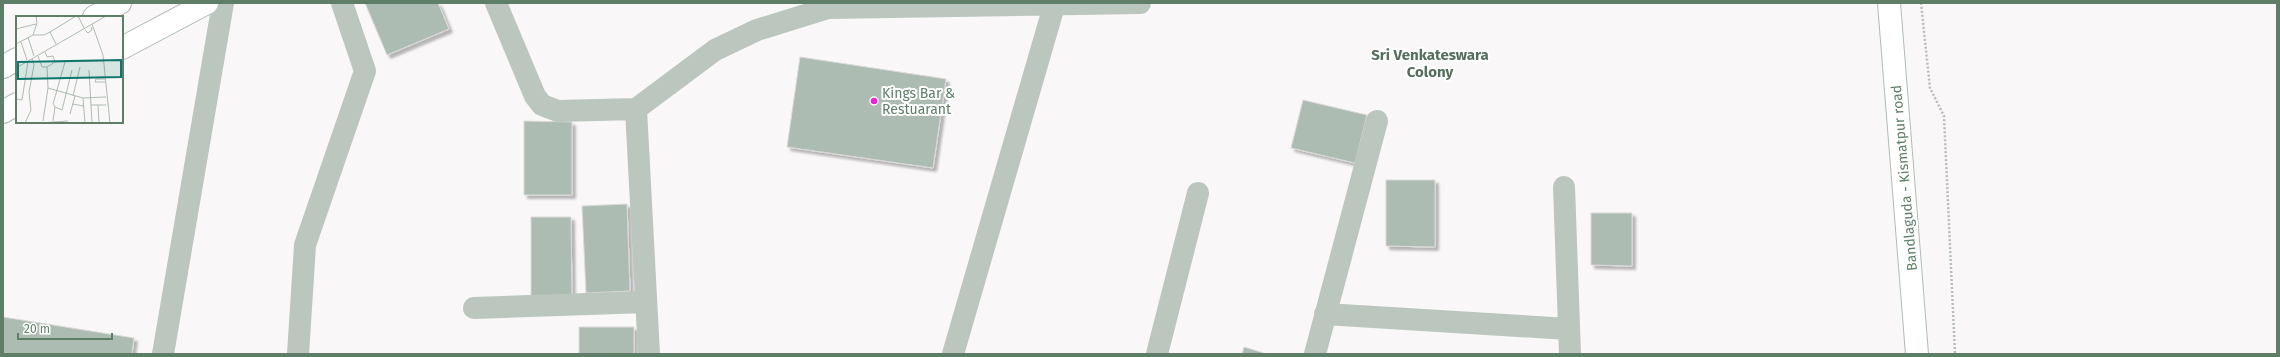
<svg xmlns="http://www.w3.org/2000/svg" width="2280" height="357" font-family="'Fira Sans',sans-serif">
<defs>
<filter id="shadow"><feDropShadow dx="3.5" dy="3.5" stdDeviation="1" flood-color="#0004"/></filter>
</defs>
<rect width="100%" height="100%" fill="#f9f7f7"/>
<path fill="#adbcb2" stroke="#dbd9d9" filter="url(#shadow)" d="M365,3H438L449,29L387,55Z
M800,57L946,79L933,168L787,147Z
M1303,100L1367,115L1355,163L1291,148Z
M524,121L572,122V195H524Z
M1386,180H1435V247L1386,246Z
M627,204L630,291L586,293L582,206Z
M1591,213H1632V266L1591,265Z
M531,217H571L572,299H531Z
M3,317L134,338L132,354H3Z
M579,327H634V354H579Z
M1244,347L1267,354H1242Z"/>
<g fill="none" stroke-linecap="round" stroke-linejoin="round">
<g stroke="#afbdb4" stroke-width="24">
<path id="secondary" d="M1889,3L1917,354"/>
</g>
<g stroke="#afbab2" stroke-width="24">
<path id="highway" d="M94,17L120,3
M122,48L207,3
M3,67L17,59
M3,112L17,104"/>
</g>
<path stroke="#b6beb9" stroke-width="2.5" stroke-dasharray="2 2" stroke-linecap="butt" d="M1921,3L1930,88L1944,116L1955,354"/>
<path stroke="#bac6be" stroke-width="22" d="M496,3L535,96L542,105L558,111L636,109L715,50L757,30L828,8L1140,3
M636,109L649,354
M1564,187L1570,354
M474,308L646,302
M1325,314L1569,329
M163,354L223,3
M298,354L305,245L365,71L342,3
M953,354L1054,6
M1157,354L1198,193
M1315,354L1377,121"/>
<use href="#secondary" stroke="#fff" stroke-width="22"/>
<use href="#highway" stroke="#fff" stroke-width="22"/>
</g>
<circle fill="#ef22d8" stroke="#fff" stroke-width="1.5" cx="874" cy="101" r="4"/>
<g text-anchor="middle" stroke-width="4" stroke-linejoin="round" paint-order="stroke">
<g font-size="14" fill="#5e7e68" stroke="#fff" text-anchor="start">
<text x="882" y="98">Kings Bar &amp;<tspan x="882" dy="16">Restuarant</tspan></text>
</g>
<g font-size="14" fill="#5e7e68" stroke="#fff">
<text transform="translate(1904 178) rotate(-95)" y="5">Bandlaguda - Kismatpur road</text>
</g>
<g font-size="15" font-weight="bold" fill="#556e5d" stroke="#fff">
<text x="1430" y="60">Sri Venkateswara<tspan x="1430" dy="17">Colony</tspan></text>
</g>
</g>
<g transform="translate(16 16)">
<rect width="107" height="107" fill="#f9f7f7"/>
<path fill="none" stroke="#adbcb1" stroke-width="1" d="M62,0L68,12M76,8L87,39L94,107M0,13L20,8M69,14L72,17L76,14L75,11M17,19L21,7L20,0M12,21L18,40M5,26L11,44M0,28L17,19H28L34,16M40,28L34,16L60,0M29,36L31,41L37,40L39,46M22,40L26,51H31M31,51L39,46L87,45M0,52L90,0M73,54L76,107M89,63H80L79,66H89M32,72L67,82L90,81M57,80L64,51M67,82L69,107M0,83L6,84L12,46M56,88L68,90M75,89H90M82,89L83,107M39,91L37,88L49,46M54,98L59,80M27,105L32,72L31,51M37,105L39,91L46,94L56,54M9,107L15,94L13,76L18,49L16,43M24,107L52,105"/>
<path fill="#0f766e" fill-opacity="0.15" stroke="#0f766e" stroke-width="2" d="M105,44V61L2,63V46Z"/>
<rect width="107" height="107" fill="none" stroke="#5e7e68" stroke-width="2"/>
</g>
<rect width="2280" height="357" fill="none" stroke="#5e7e68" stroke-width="8"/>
<path d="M18 333v6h94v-6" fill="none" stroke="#5e7e68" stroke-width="2"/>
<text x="24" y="333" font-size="12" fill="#5e7e68" stroke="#ffffff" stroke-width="3" paint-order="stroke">20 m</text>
</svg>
